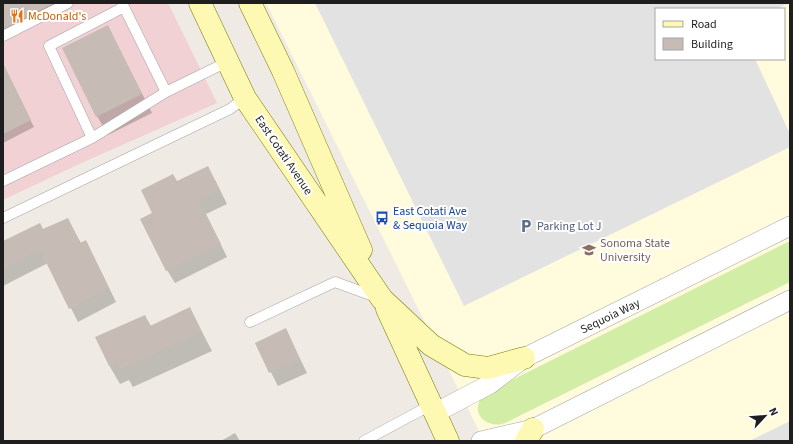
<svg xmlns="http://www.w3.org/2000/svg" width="793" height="444" font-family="'Source Sans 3',sans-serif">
<rect width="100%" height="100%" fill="#efeae3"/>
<path fill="#f1d1d3" d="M3,3H168L217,103L77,165L3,200Z"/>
<path fill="#fffbdc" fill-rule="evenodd" d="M266,3H790V441H484ZM656,9H784V59H656Z"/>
<path fill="#d1eda6" d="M790,241V282L505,423C491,429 471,417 480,400C482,396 486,394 490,391Z"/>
<path fill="#e2e2e2" d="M315,3H788L777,9H656V59H755L790,134V147L464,306Z
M790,421V441H749Z"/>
<path fill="#0003" d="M3,3H71L3,38Z
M108,27L152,113L108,135L97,116Z
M3,65L34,127L3,143Z
M215,180L227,204L206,214L227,257L175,283L167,270L153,213L177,182Z
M68,219L81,243L93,255L116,302L78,322L48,263L3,286V243L43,230Z
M190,309L212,351L133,387L129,380L120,384L109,365L145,316L151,326Z
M286,330L307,373L278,386L256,343Z
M235,433L240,441H221Z"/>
<path fill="#c7bbb6" d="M3,3H54L3,29Z
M108,25L142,94L96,117L62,48Z
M3,63L31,120L3,134Z
M208,166L220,190L199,201L221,244L166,271L140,219L152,213L141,190L173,174L177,181Z
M68,218L80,243L86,240L109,288L69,309L40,250L3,269V241L40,223L43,229Z
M190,307L202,332L121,369L118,362L109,366L95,337L145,315L150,326Z
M286,328L300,359L269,373L255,343Z"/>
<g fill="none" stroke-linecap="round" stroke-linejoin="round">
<g stroke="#a5a5a5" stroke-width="11">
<path id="service" d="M122,3L166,92
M3,36L68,3
M92,138L49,46L124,7
M3,181L92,138L166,92L229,61
M3,218L230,109L245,98
M250,322L335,282L376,297
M364,441L431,405"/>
</g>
<g stroke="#a5a5a5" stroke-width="20">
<path id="minor" d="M435,413L490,384L524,358L790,226
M481,441L533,429L790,300"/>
</g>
<g stroke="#797900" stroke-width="23">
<path id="secondary" d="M200,3L245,98L382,299L431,345L465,365L488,368L524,358
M250,3L283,71L361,250
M387,309L448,441
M526,441L533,429"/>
</g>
<use href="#service" stroke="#fff" stroke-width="10"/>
<use href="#minor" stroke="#fff" stroke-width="19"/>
<use href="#secondary" stroke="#fdf9b3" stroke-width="22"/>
</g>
<defs>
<g id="restaurant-bare" transform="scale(1.08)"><path d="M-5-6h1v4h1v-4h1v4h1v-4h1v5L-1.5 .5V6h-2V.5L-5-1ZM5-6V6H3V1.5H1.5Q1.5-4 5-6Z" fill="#e8710a" stroke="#fff" stroke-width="2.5" paint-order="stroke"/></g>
<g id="bus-bare" transform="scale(1.08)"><path d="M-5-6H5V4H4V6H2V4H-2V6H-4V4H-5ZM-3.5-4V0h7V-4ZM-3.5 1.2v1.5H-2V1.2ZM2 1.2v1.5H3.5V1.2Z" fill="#1a4fb4" stroke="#fff" stroke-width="2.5" paint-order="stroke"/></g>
<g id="parking-bare" transform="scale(1.08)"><path d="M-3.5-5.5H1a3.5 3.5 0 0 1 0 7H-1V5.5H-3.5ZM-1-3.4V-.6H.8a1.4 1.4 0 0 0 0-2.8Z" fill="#5c6f8a" stroke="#fff" stroke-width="2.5" paint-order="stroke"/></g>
<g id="university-bare" transform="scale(1.08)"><path d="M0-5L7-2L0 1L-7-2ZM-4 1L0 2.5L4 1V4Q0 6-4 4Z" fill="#8d6e63" stroke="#fff" stroke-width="2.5" paint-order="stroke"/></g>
</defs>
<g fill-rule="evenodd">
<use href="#restaurant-bare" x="17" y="16"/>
<use href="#bus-bare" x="382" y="218"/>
<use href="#parking-bare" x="526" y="226"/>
<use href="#university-bare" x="589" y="250"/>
</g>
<g text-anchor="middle" stroke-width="4" stroke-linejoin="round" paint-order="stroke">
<g font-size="12" fill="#c56008" stroke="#fff" text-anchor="start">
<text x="28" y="20">McDonald's</text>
</g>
<g font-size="12" fill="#1e1e1e" stroke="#fff">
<text transform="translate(284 155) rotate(56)" y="4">East Cotati Avenue</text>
<text transform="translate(610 316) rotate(-26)" y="4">Sequoia Way</text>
</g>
<g font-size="12" fill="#164399" stroke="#fff" text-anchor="start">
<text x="393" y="215">East Cotati Ave<tspan x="393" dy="14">&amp; Sequoia Way</tspan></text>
</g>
<g font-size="12" fill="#4e5e75" stroke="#fff" text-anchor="start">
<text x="537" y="230">Parking Lot J</text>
</g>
<g font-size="12" fill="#785e54" stroke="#fff" text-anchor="start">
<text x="600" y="247">Sonoma State<tspan x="600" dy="14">University</tspan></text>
</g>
</g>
<rect width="793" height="444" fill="none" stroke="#1e1e1e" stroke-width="8"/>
<rect x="655" y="8" width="130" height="52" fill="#ffffff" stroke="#a5a5a5"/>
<rect x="663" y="21" width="20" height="6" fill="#fdf9b3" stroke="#a5a5a5"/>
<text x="691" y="28" font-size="12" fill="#1e1e1e">Road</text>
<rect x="663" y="38" width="20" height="12" fill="#c7bbb6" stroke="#a5a5a5"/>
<text x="691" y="48" font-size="12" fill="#1e1e1e">Building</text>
<g transform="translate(765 416) rotate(64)" stroke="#ffffff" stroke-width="3" paint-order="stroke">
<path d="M0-3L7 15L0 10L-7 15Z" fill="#1e1e1e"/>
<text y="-6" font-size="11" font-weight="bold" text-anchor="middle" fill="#1e1e1e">N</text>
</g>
</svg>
